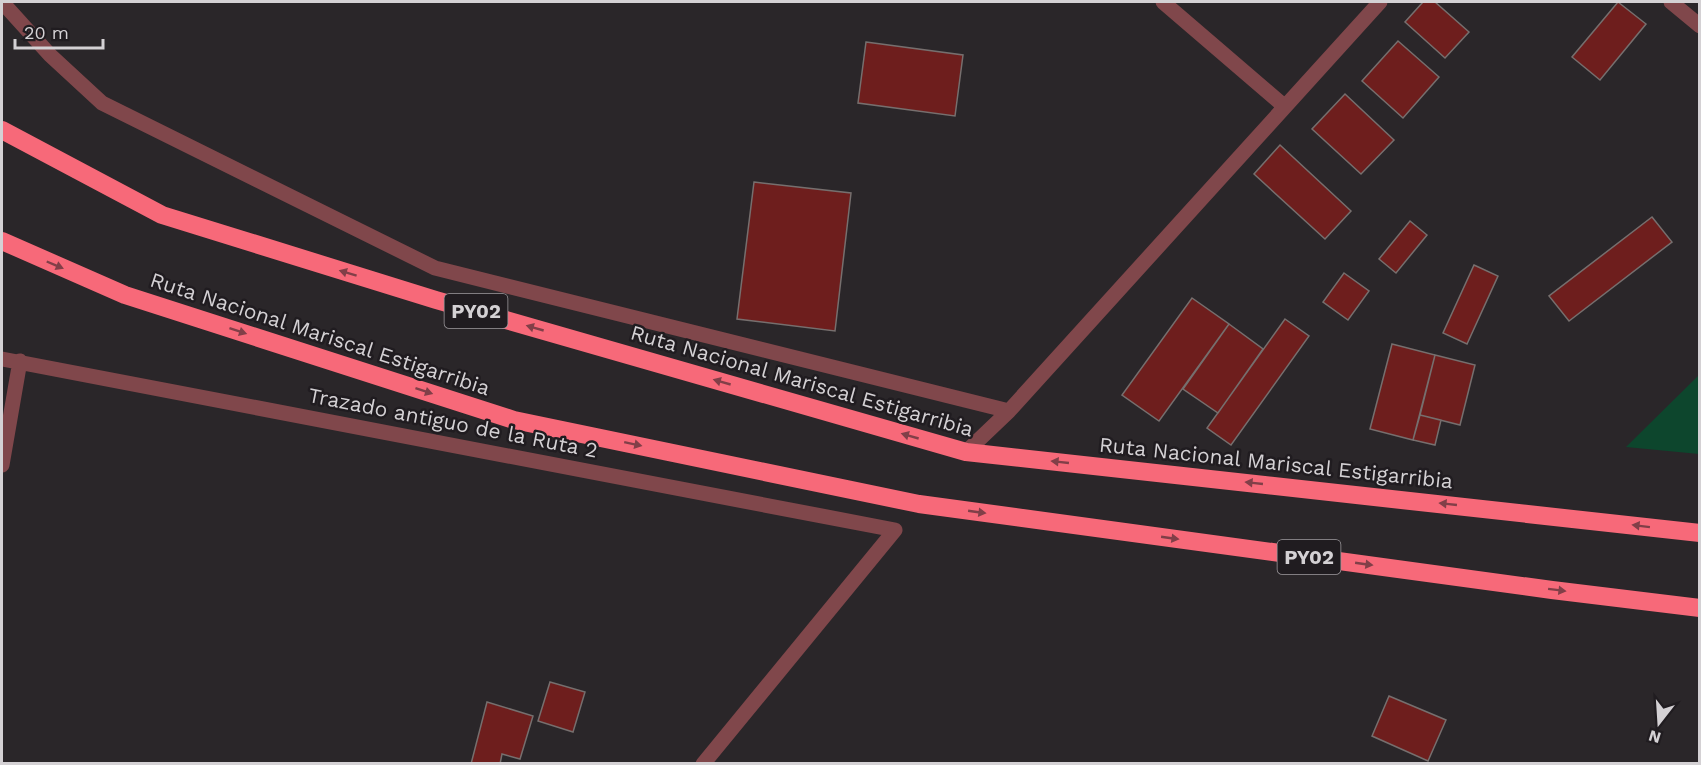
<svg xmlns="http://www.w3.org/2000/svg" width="1701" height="765" font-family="'Work Sans',sans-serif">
<rect width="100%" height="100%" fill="#2a2629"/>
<path fill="#0d462d" d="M1699,375V454L1626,447Z"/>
<path fill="#6e1e1d" stroke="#766f6e" stroke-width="1.5" d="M1423,2H1435L1469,32L1445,58L1405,22Z
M1618,2L1646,24L1600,80L1572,57Z
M1398,41L1439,77L1403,118L1362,81Z
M866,42L963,55L955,116L858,103Z
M1345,94L1394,140L1361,174L1312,129Z
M1280,145L1351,211L1325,239L1254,174Z
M754,182L851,193L835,331L737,319Z
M1652,217L1672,242L1569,321L1549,296Z
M1410,221L1427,235L1396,273L1379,259Z
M1474,265L1498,276L1467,344L1443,333Z
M1344,273L1369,291L1348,320L1323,302Z
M1192,298L1229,324L1159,421L1122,395Z
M1285,319L1309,336L1231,445L1207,428Z
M1229,324L1263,349L1218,413L1183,389Z
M1392,344L1435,355L1413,440L1370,429Z
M1435,355L1475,365L1460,425L1420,415Z
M1420,415L1441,420L1435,445L1413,440Z
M550,682L585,692L573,732L538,721Z
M1389,696L1446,720L1428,761L1372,736Z
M487,702L533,716L520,759L502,754L500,764H471Z"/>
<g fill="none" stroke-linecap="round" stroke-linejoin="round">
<path stroke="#80474b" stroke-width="15" d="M2,2L50,55L102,103L435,268L1009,411
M1163,2L1284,106
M1671,2L1700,26
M2,359L895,530L703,764
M966,452L1009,411L1380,2
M2,465L20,361"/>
<path stroke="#f76979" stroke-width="18" d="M2,130L162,215L436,300L966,452L1700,533
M2,241L125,295L514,420L919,504L1552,590L1700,608"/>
</g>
<defs><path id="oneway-solid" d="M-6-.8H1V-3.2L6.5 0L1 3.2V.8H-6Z" transform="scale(1.5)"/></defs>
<g fill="#813f48">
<use href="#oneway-solid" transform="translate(55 265) rotate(23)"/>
<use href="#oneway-solid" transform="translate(348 273) rotate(-163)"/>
<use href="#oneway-solid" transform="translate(535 328) rotate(-164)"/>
<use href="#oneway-solid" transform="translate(238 331) rotate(18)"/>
<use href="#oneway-solid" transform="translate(722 382) rotate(-164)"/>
<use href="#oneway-solid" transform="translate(424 391) rotate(18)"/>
<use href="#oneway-solid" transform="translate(910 436) rotate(-164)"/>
<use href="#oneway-solid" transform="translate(633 444) rotate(12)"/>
<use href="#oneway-solid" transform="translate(1060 462) rotate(-174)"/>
<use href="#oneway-solid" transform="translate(1254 483) rotate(-174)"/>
<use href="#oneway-solid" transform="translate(1448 504) rotate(-174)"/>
<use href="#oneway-solid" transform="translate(977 512) rotate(8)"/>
<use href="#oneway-solid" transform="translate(1641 526) rotate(-173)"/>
<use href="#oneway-solid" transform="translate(1170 538) rotate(8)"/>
<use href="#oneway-solid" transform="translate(1364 564) rotate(8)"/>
<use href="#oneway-solid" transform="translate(1557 590) rotate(7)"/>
</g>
<g text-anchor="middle" stroke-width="5" stroke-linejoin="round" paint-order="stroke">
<g fill="#201c20" stroke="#9e9b9e" stroke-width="1.5">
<rect x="444.5" y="294" width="63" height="34" rx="4.5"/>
<rect x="1277.5" y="540" width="63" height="34" rx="4.5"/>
</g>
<g font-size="20" font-weight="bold" fill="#d4d1d4">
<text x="476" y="318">PY02</text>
<text x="1309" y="564">PY02</text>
</g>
<g font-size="21" fill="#d4d1d4" stroke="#201c20">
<text transform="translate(320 334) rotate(18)" y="7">Ruta Nacional Mariscal Estigarribia</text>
<text transform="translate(802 381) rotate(16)" y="7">Ruta Nacional Mariscal Estigarribia</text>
<text transform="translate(453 423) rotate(11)" y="7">Trazado antiguo de la Ruta 2</text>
<text transform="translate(1276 463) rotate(6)" y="7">Ruta Nacional Mariscal Estigarribia</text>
</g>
</g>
<rect width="1701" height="765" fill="none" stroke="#d4d1d4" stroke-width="6"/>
<g transform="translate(1659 723) rotate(197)" stroke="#201c20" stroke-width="4.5" paint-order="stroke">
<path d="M0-4.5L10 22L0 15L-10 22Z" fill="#d4d1d4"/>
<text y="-9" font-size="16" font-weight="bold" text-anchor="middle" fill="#d4d1d4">N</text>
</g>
<path d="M15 39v9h88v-9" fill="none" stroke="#d4d1d4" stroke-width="3"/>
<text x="24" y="39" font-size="18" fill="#d4d1d4" stroke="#201c20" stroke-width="4.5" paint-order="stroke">20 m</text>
</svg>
